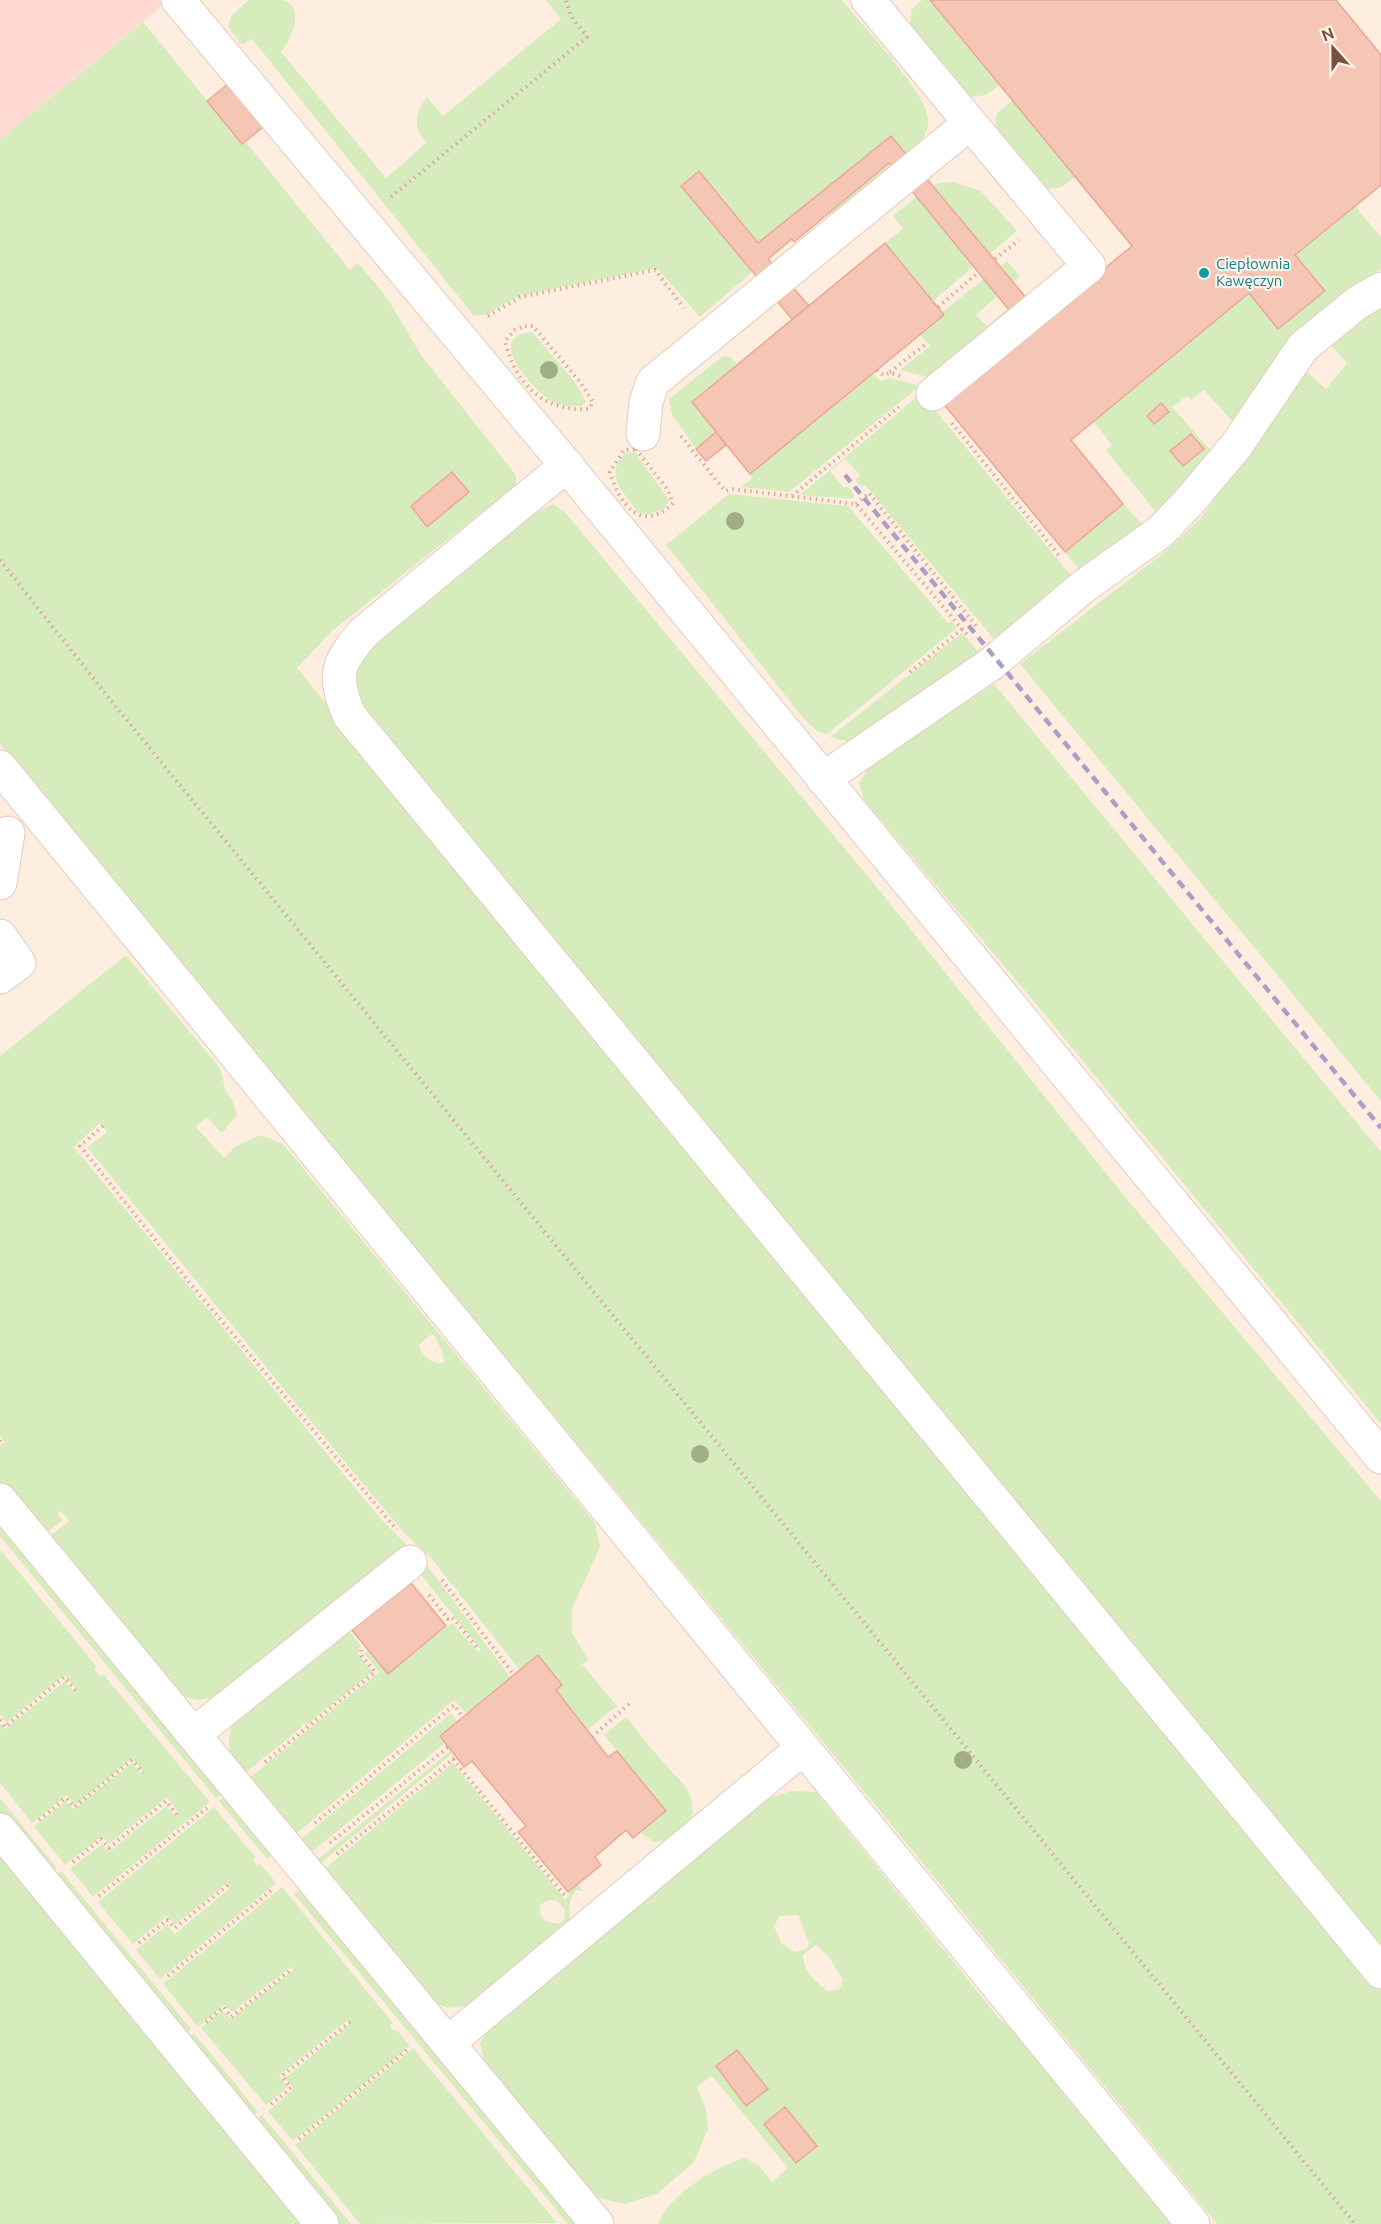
<svg xmlns="http://www.w3.org/2000/svg" width="1381" height="2224" font-family="Ubuntu,sans-serif">
<rect width="100%" height="100%" fill="#feeedf"/>
<path fill="#ffd9d2" d="M0,0H159L163,5L0,139Z"/>
<path fill="#d7ecbd" fill-rule="evenodd" d="M249,0C259,0 272,0 282,0C307,6 291,40 281,52L386,178L426,143C413,127 414,113 427,97L443,116L561,19L546,0H842C860,22 926,93 928,117C930,134 919,145 908,157L891,137L758,243L699,171L681,187L752,272L700,317L657,268L518,296L488,314L474,316L252,39L242,45L228,27L231,16Z
M922,0H930L1000,85L986,95L970,97L910,24L912,9Z
M143,22L242,143L245,141L350,270L358,263L388,299L421,355L516,475V485L332,631L297,668L1381,1990V2224H1217L894,1828L0,744V139Z
M1013,100L1075,177L1062,187L1048,189L995,126L997,113Z
M889,163L893,169L840,214H828Z
M953,182L981,191L1017,231L990,254L933,186L939,183Z
M916,197L973,267L933,301L885,243L903,229L893,216Z
M1355,206L1381,237V269L1343,294L1282,347L1235,424L1204,390L1191,400L1187,396L1172,407L1214,454L1160,517L1106,450L1112,445L1093,421L1249,293L1279,329L1324,291L1295,255Z
M1007,261L1020,276L976,315L987,326L1008,309L1012,313L932,378L900,370L930,346L920,335L944,315L942,312Z
M1381,301V1101L1020,664L1167,550L1200,519L1250,450L1304,369L1326,389L1347,363L1328,342Z
M532,332L575,382L586,402L581,406C568,406 556,406 546,397C528,383 485,335 532,332Z
M723,356L731,357L737,364L692,402L716,432L696,449L672,415L669,399Z
M873,374L881,381L890,378L920,386L789,492L741,487L752,478L750,474Z
M925,390L931,405L1073,578L1007,629L1003,641L998,644L865,485L861,487L855,480L860,475L845,459L830,471L844,488L848,486L854,495L853,499L800,495Z
M635,452L669,500L664,509L647,515L639,513C624,493 602,474 626,453Z
M729,494L848,506L948,623L952,621L957,628L831,731L826,734L818,732L804,719L666,545Z
M553,504L565,512L884,896L1117,1187L1381,1501V1949L365,712L355,686L357,662L373,635L512,524Z
M1123,504L1146,528L1081,572L1065,552Z
M962,633L982,656L849,742L830,737Z
M994,684L1381,1152V1424L1036,1004L864,800L859,783L870,765Z
M126,955L220,1068L226,1092L232,1100L237,1115L222,1133L207,1117L196,1127L224,1158L236,1146L261,1135L283,1144L595,1523L600,1547L572,1609V1633L589,1660L582,1664L617,1706L587,1730L556,1690L562,1685L538,1656L520,1670L431,1558L405,1534L288,1394L87,1147L107,1132L100,1123L74,1147L380,1518L426,1564L511,1678L467,1714L454,1700L290,1839L243,1783L379,1672L365,1654L368,1650L388,1674L452,1623L478,1652L481,1650L421,1575L423,1572L405,1550L229,1696L198,1700L180,1695L44,1541L69,1521L61,1511L57,1514L63,1520L41,1537L0,1485V1445L4,1442L0,1436V1056ZM430,1335L435,1336L443,1354L444,1363C431,1364 423,1357 419,1345Z
M0,1514L276,1852L267,1859L219,1801L224,1796L222,1793L216,1798L0,1536Z
M0,1549L97,1667L94,1670L100,1676L103,1674L210,1802L93,1897L70,1869L102,1844L109,1852L166,1806L175,1816L179,1813L167,1797L109,1844L102,1836L65,1865L34,1826L66,1801L74,1809L132,1763L141,1774L143,1772L132,1759L75,1805L67,1795L32,1823L0,1783V1724L5,1729L65,1681L74,1692L77,1690L64,1675L6,1723L0,1715Z
M349,1631L361,1646L357,1652L372,1672L307,1725L303,1723L300,1729L240,1777C233,1762 225,1746 231,1728C238,1703 324,1649 349,1631Z
M451,1713L457,1721L440,1736L445,1743L306,1857L294,1845Z
M626,1717C639,1733 651,1749 665,1764C672,1773 685,1783 689,1793C701,1821 681,1840 653,1842L640,1832L666,1811L604,1735Z
M451,1750L453,1753L315,1868L312,1864Z
M453,1763L565,1899L569,1896L568,1892L577,1884L584,1891L577,1890C569,1896 569,1908 569,1918L577,1925L477,2005L448,2008L428,2001L318,1874ZM548,1900L558,1901L565,1910L564,1920L558,1924L545,1921L540,1914V1905Z
M791,1791L816,1792L998,2017L1012,2030L1171,2224H658C668,2195 716,2166 745,2158L759,2165L772,2182L788,2168L712,2076L697,2087L706,2109L708,2129L694,2162L657,2194L625,2204L592,2197L488,2080L480,2043L492,2024L744,1806ZM798,1915L809,1943L806,1949L795,1952L781,1943L774,1926L780,1916ZM816,1945L829,1957L843,1980L839,1990L827,1991C815,1980 804,1973 803,1955ZM737,2050L768,2089L716,2066ZM785,2107L817,2146L797,2163L764,2124Z
M0,1798L57,1868L51,1873L54,1877L61,1871L191,2029L185,2035L188,2038L194,2033L258,2112L252,2117L255,2121L262,2115L351,2224H333L0,1818Z
M214,1807L256,1858L253,1860L257,1866L260,1863L276,1883L160,1979L136,1950L167,1924L175,1934L230,1888L227,1883L175,1925L167,1916L133,1944L98,1902Z
M0,1842L309,2224H0Z
M304,1886L583,2224H568L294,1894Z
M282,1887L393,2023L390,2026L394,2031L397,2030L410,2046L293,2141L268,2111L294,2089L285,2078L351,2023L348,2020L279,2076L288,2087L266,2105L201,2028L222,2010L231,2019L293,1970L291,1967L232,2012L225,2005L198,2027L163,1984Z
M413,2048L557,2223L360,2224L295,2145Z"/>
<path fill="#f5c5b5" stroke="#e9a894" stroke-width="1.5" d="M930,0H1336L1381,55V185L1295,255L1325,291L1278,329L1249,293L1071,440L1123,504L1065,552L942,402L1132,246Z
M228,84L263,127L242,144L207,101Z
M891,136L1043,318L1027,332L889,163L794,242L792,239L768,259L809,306L792,319L681,186L699,171L758,243Z
M885,243L944,315L750,474L692,402Z
M1161,403L1169,412L1154,424L1147,416Z
M716,432L726,445L706,461L696,449Z
M1191,434L1204,449L1183,466L1170,451Z
M452,472L469,492L427,527L411,506Z
M411,1583L446,1626L388,1674L352,1630Z
M538,1655L562,1685L556,1690L608,1757L617,1751L666,1811L633,1838L626,1830L595,1857L601,1865L568,1892L518,1832L526,1826L472,1761L464,1767L440,1736Z
M737,2050L768,2089L746,2106L716,2066Z
M785,2107L817,2146L796,2163L764,2124Z"/>
<g fill="none" stroke-linecap="round" stroke-linejoin="round">
<g stroke="#e4cabe" stroke-width="35">
<path id="minor" d="M178,0L557,454L1381,1457
M868,0L1089,266L933,394
M643,434L646,402L653,382L970,123
M567,465L363,633C336,665 333,675 349,715L1381,1972
M0,767L1193,2224
M823,779L991,664L1084,586L1160,532L1188,503L1236,446L1303,347L1357,303L1381,289
M0,883L8,833
M0,936L19,963L0,977
M0,1500L597,2224
M194,1734L410,1562
M0,1830L322,2224
M449,2042L803,1748"/>
</g>
<path stroke="#daa898" stroke-width="4" stroke-dasharray="1.5 4.5" stroke-linecap="butt" d="M391,197L587,37L571,16L566,0
M995,259L1019,240
M938,307L978,273
M488,316L520,297L655,270L684,308
M525,326H533L580,382L593,402L589,409C544,412 515,384 505,341L515,330Z
M877,370L883,375L890,373L901,376
M890,372L926,344
M952,423L1061,558
M681,436L725,491L732,489L856,504L968,636
M636,449L667,489L673,503C641,535 619,503 610,472L624,450Z
M792,496L899,407
M856,504L869,493L977,627
M0,560L108,697L1355,2224
M910,672L962,629
M103,1126L80,1146L189,1282L397,1530
M0,1440V1443
M442,1580L514,1675
M429,1595L448,1619L452,1617L478,1649
M0,1720L5,1727L64,1677L76,1691
M592,1737L630,1703
M453,1759L566,1897
M265,1762L375,1672L361,1655V1650
M39,1820L66,1798L74,1807L132,1760L143,1773
M315,1823L454,1705L463,1717
M330,1843L448,1747
M337,1854L456,1757
M73,1862L101,1839L109,1848L166,1801L177,1815
M99,1896L207,1808
M139,1943L167,1920L175,1928L228,1885
M168,1976L273,1889
M206,2022L224,2007L231,2017L292,1969
M271,2104L291,2088L282,2076L350,2022
M299,2139L407,2050"/>
<use href="#minor" stroke="#fff" stroke-width="33"/>
<path stroke="#ae9ec7" stroke-width="4.5" stroke-dasharray="9 6" stroke-linecap="butt" d="M845,475L1381,1128"/>
</g>
<g fill="#a1ad84">
<circle cx="549" cy="370" r="9"/>
<circle cx="735" cy="521" r="9"/>
<circle cx="700" cy="1454" r="9"/>
<circle cx="963" cy="1760" r="9"/>
</g>
<circle fill="#0f9aa8" stroke="#fff2e7" stroke-width="2" cx="1204" cy="273" r="6"/>
<g text-anchor="middle" stroke-width="4.5" stroke-linejoin="round" paint-order="stroke">
<g font-size="15" fill="#0d838f" stroke="#fff2e7" text-anchor="start">
<text x="1216" y="269">Ciepłownia<tspan x="1216" dy="17">Kawęczyn</tspan></text>
</g>
</g>
<g transform="translate(1333 48) rotate(339)" stroke="#fff2e7" stroke-width="4.5" paint-order="stroke">
<path d="M0-4.5L10 22L0 15L-10 22Z" fill="#765045"/>
<text y="-9" font-size="16" font-weight="bold" text-anchor="middle" fill="#765045">N</text>
</g>
</svg>
